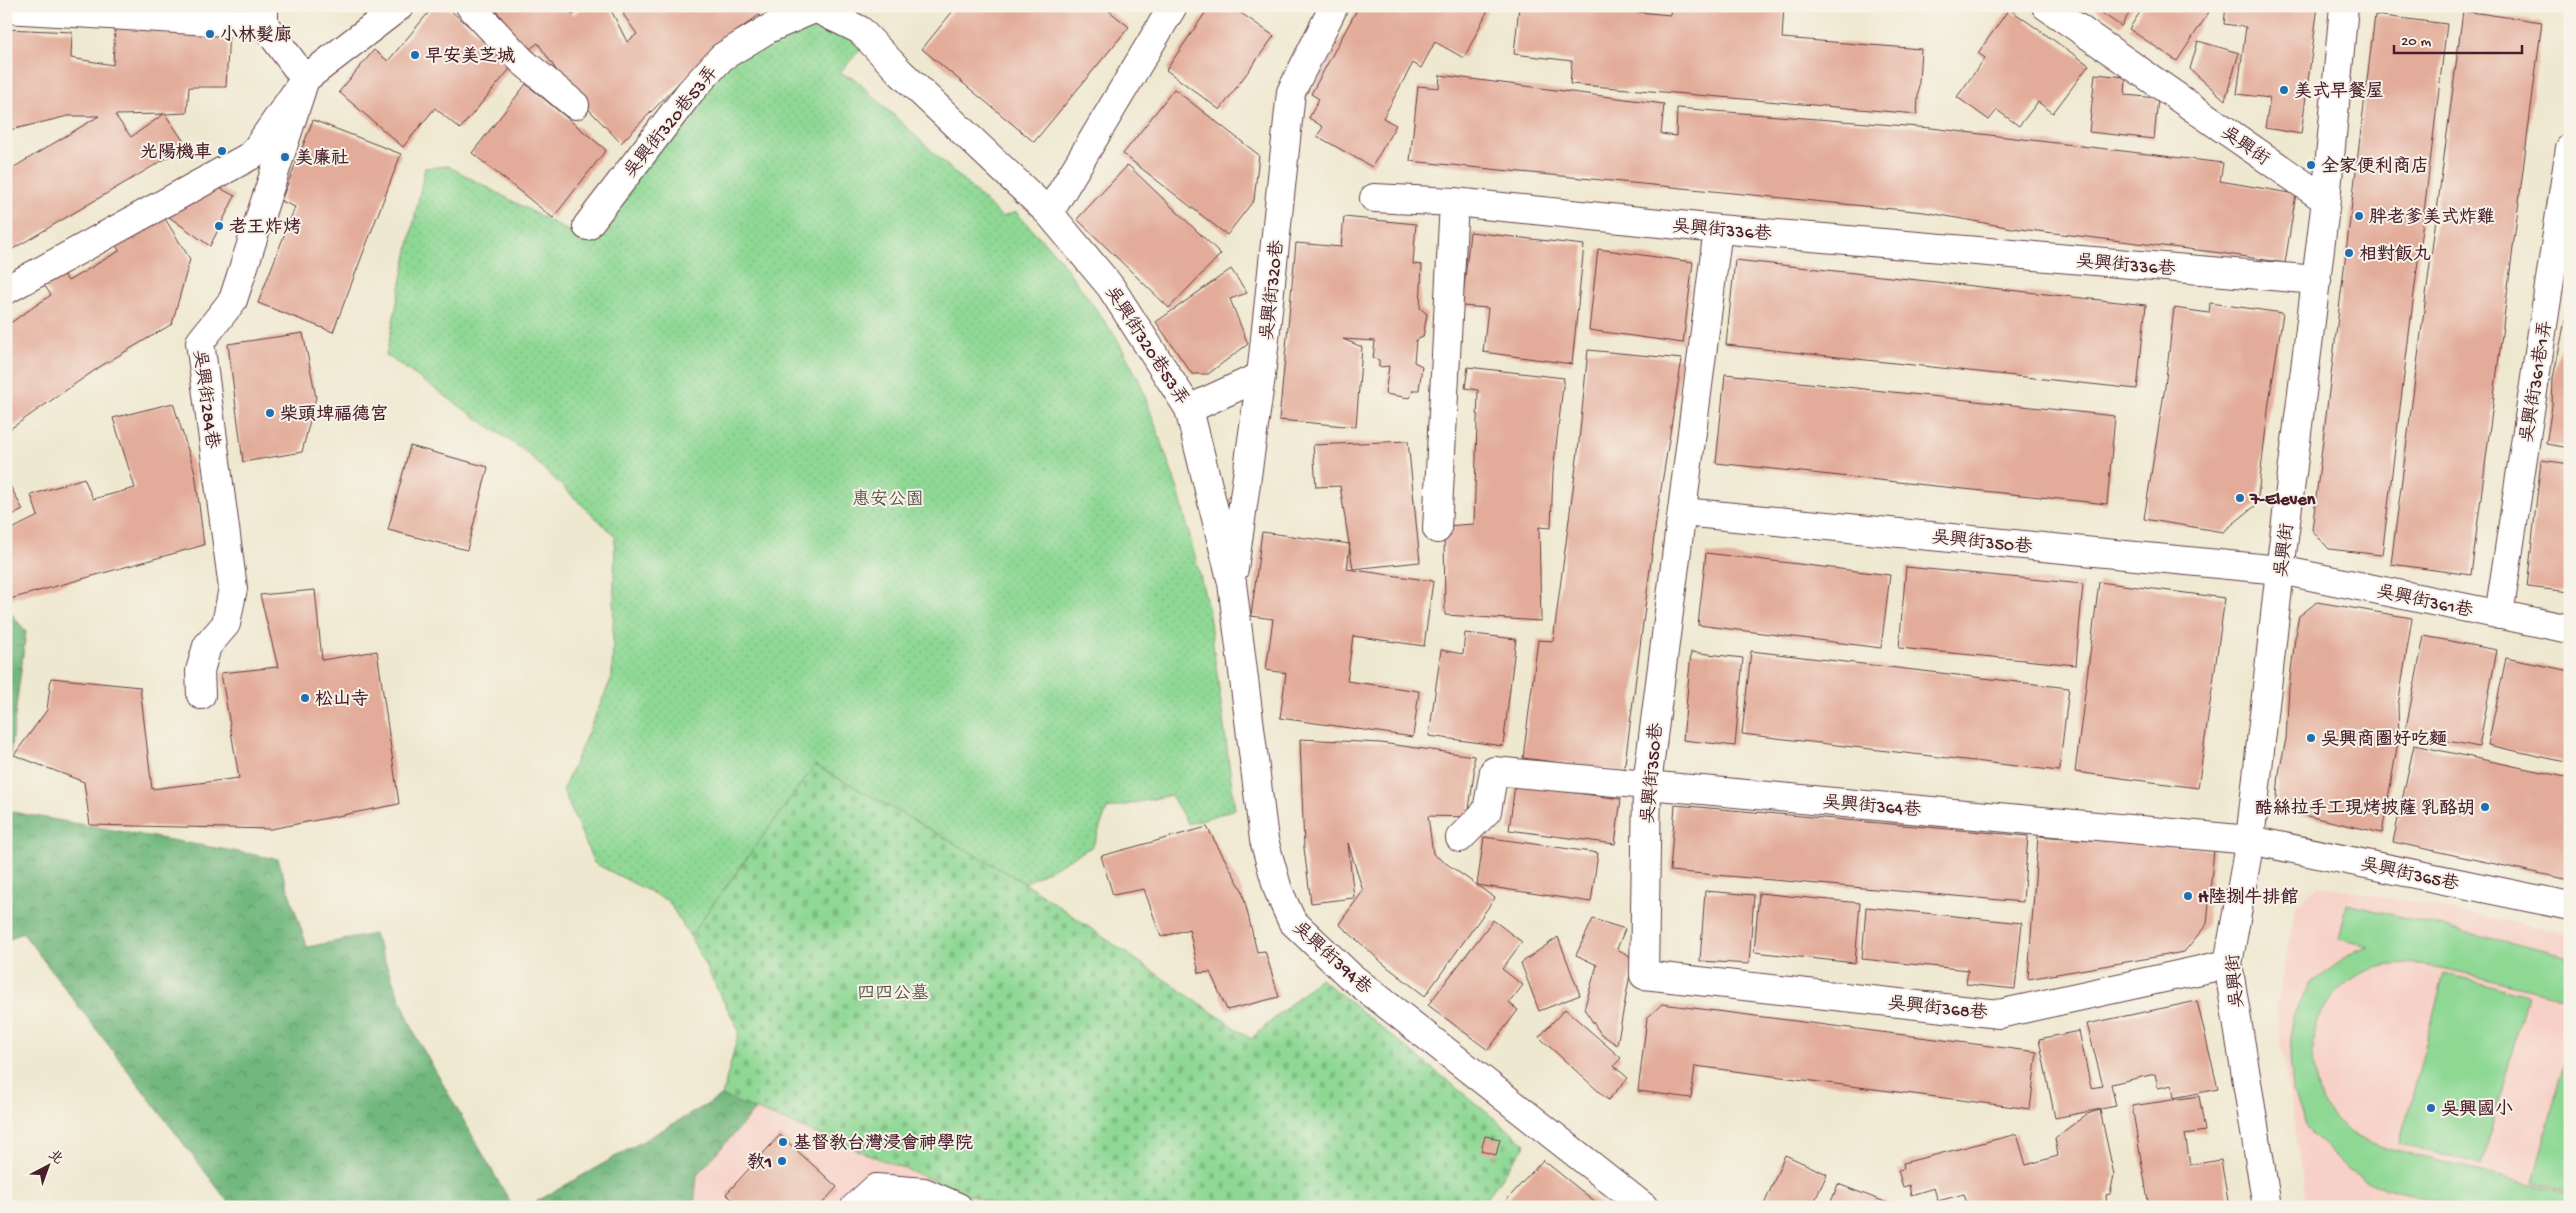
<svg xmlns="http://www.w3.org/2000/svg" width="2576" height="1213" font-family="'Gochi Hand','LXGW WenKai TC',sans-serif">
<defs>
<pattern id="grass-dots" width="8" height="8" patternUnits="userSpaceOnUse" patternTransform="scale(1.25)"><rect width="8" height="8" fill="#8ed894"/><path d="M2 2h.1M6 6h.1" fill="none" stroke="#7cb980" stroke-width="1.8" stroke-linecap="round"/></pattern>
<pattern id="forest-crowns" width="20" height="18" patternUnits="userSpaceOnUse" patternTransform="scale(1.25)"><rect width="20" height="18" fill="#72b87e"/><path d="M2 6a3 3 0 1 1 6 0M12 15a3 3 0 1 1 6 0" fill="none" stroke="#609567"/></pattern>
<pattern id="cemetery-stones" width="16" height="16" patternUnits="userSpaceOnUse" patternTransform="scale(1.25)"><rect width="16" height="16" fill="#8ed894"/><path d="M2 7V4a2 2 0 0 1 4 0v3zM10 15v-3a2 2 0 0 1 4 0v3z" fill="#7cb980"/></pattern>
</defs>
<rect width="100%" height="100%" fill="#f7f3e8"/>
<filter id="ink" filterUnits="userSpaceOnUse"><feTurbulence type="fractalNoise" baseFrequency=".02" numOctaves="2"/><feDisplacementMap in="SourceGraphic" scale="10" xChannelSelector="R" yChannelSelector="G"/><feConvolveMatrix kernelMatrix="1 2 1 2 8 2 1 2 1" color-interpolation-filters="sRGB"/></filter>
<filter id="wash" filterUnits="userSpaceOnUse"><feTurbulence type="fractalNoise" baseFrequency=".0096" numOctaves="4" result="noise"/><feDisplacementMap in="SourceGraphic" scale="20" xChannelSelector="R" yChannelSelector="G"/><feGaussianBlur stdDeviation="1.12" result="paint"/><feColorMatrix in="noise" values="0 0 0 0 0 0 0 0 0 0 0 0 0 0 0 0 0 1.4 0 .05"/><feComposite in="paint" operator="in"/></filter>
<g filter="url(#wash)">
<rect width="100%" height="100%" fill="#efe8d0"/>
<path fill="#f7d1c7" d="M2319,885L2570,933V1207H2307L2276,1009L2296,905Z
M757,1108L1000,1207H694L697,1175Z"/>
<path fill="url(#grass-dots)" stroke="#6c7c60" d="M842,6L880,29L839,73L855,79L1002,217L1016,212L1059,258L1116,337L1140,382L1178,490L1208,607L1235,809L1188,824L1171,795L1107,809L1093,846L1025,883L815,765L690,936L668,901L594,863L563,790L612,677L615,536L526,452L386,355L425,168L448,166L581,238L634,146L721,51Z"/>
<path fill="url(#forest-crowns)" stroke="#5e6c54" d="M6,607L26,632L6,784Z
M6,811L278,859L307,947L374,934L416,1037L513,1207H232L22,932L6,942Z
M722,1096L757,1108L697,1175L694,1207H527Z"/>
<path fill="url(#cemetery-stones)" stroke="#6c7c60" d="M815,765L1025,883L1251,1039L1320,978L1526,1144L1480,1207H1000L722,1096L739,1031L690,936Z"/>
<path fill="#8ed894" stroke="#6c7c60" d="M2347,904L2570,957V999C2542,992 2514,985 2485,978C2434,966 2375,948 2334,995C2319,1012 2312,1027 2313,1049C2314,1079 2318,1108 2343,1127C2369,1148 2406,1153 2438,1161C2482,1172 2526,1183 2570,1194V1207H2463L2375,1185L2349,1170L2305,1126L2293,1092L2290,1057L2292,1017L2311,983L2355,951L2369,946L2339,939Z
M2444,973L2527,995L2482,1165L2400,1144Z
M2570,1041V1192L2533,1182Z"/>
<g id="blocks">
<path fill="#e3ac9a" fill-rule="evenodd" d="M434,6H445L514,64L460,129L435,108L403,147L339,92L374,50L388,61Z
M493,6H566L573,15L584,6H609L627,42L637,34L623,14L633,6H788L765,23L759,15L712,49L621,143L569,89L538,43L526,52Z
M957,6H1103L1129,27L1034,142L922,49Z
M1210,6H1231L1274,36L1220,110L1166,70Z
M1359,6H1490L1464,58L1435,42L1421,68L1413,63L1383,118L1396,125L1372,167L1317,136L1323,127L1309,118L1319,99L1311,94Z
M1519,6H1575L1670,15L1671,6H1784L1782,38L1921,49L1917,114L1570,84L1572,61L1514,54Z
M2091,6H2134L2121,26Z
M2144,6H2213L2177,61L2129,29Z
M2226,6H2318L2301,134L2265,128L2270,98L2237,94L2246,27L2224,24Z
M2009,9L2089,65L2053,113L2038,102L2019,126L1997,110L1989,120L1957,97L1985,58L1978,53Z
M2463,11L2542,22L2471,575L2391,564Z
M2375,15L2447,24L2382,555L2329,549L2312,530Z
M115,25L229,30L226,87H189L187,113L165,114L187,146L6,253V172L99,116H68L6,131V29L72,32L71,58L113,65ZM164,114L131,137L115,115Z
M2198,41L2239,53L2225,100L2190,69Z
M2095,74L2126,77L2125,95L2158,98L2154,139L2089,132Z
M1440,75L1664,104L1661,134L1676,136L1677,108L1931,128L2223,163L2220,181L2296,194L2285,263L2221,253L2012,228L1924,212L1410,161L1418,86L1439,88Z
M526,84L606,150L553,218L472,153Z
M1174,89L1259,155L1254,200L1227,235L1123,154Z
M313,120L401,154L333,332L258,303L295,207L281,201Z
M1128,165L1221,254L1169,308L1077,219Z
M208,182L235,196L210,246L162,212Z
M162,214L190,259L172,324L101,366L7,431L6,326L51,295L42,282L60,269L68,281L119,251L115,242Z
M1344,217L1416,224L1413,264L1422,265L1420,308L1427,314L1423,337L1416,340L1414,362L1422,366L1419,390H1413L1410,398L1385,394L1389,366L1379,367V360L1373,358L1375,341L1343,339L1362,347L1356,427L1279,420L1296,243L1341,247Z
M1470,232L1584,245L1572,364L1483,352L1488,308L1462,306Z
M1598,249L1693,262L1683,343L1589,330Z
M1735,260L2146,305L2137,389L1726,345Z
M1231,269L1247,293L1230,299L1248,344L1208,374H1192L1156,322Z
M2570,298V448L2546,444L2552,406L2553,378Z
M2210,303L2283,313L2269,402L2258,496L2255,506L2223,532L2144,519L2165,387L2174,308L2209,313Z
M303,333L316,397L302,452L243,462L228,344Z
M1588,350L1682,359L1657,514L1624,771L1523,758L1538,640L1553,641L1578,451Z
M1468,367L1564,378L1553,472L1551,528L1539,527L1541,621L1445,615L1444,526L1474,524L1478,390L1465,388Z
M1725,374L2115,416L2107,504L1716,463Z
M173,403L195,472L204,545L10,599L6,589V532L38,516L31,495L84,478L93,499L135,488L113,418Z
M1408,441L1420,562L1353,569L1340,486L1316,487L1313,445Z
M410,446L488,467L467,550L388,530Z
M2541,460L2570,464V592L2527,587Z
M6,478L23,510L6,518Z
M1262,532L1350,544L1347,569L1433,581L1424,646L1353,636L1347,681L1419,691L1413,737L1280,718L1286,673L1266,670L1273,619L1251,616Z
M1706,553L1890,575L1881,648L1698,625Z
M1906,567L2083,584L2076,665L1899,648Z
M2099,582L2225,598L2198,788L2075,772Z
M315,590L322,660L377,651L399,804L271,829L90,825L84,782L14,755L47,710L51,678L140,687L152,789L239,778L221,673L278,667L260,595Z
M2317,602L2412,618L2398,706L2399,736L2382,833L2276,809L2279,773L2286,739L2289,687L2296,630L2299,616Z
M1465,633L1516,639L1503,746L1429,736L1441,650L1463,654Z
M2424,636L2497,650L2479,747L2405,733Z
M1751,651L2069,688L2059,771L1742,734Z
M1691,652L1743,658L1735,746L1683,740Z
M2506,658L2570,671V763L2488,745Z
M1300,739L1381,743L1474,756V773L1468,817L1428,816L1433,854L1495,898L1425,996L1386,966L1339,924L1363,891L1348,843L1354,898L1311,903L1304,848Z
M2414,745L2570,778V880L2393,842Z
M1515,785L1621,799L1615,844L1509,830Z
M1675,805L2028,836L2023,902L1670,871Z
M1207,827L1242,890L1257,952L1265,951L1279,997L1227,1010L1210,972L1199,973L1189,929L1161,937L1144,889L1113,895L1101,856Z
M2038,836L2214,849L2207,924L2184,952L2028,979Z
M1484,837L1598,853L1591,902L1477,885Z
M1705,891L1754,895L1749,964L1700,961Z
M1759,893L1860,903L1855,963L1754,952Z
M1866,907L2022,923L2015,989L1966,984L1968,970L1862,959Z
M1593,919L1625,929L1617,949L1633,958L1617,1045L1601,1034L1584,1009L1597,965L1576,955Z
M1493,920L1522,942L1502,969L1523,985L1509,1003L1518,1010L1488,1050L1428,1005Z
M1558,937L1580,995L1539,1011L1521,963Z
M2197,1001L2218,1089L2174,1098L2172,1085L2158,1088L2155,1074L2111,1084L2116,1106L2055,1118L2039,1039L2079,1031L2091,1088L2103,1086L2087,1024Z
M1662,1004L2037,1052L2030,1109L1695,1066L1691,1098L1638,1091L1647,1018Z
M1565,1009L1621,1058L1614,1066L1628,1078L1608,1100L1539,1037Z
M2199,1096L2205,1131L2185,1134L2190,1165L2221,1160L2229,1207H2149L2132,1106Z
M2100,1110L2114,1175L2110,1194L2106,1195L2107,1207H1968L1964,1194L1938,1201L1934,1188L1911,1195L1909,1185L1903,1187L1898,1170L1904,1169L1903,1163L2017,1134L2026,1165L2058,1156L2055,1138L2087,1114Z
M780,1135L837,1187L819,1207H741L726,1194Z
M1485,1136L1500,1139L1496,1155L1481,1151Z
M1785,1155L1827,1174L1812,1207H1763Z
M1543,1160L1578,1188L1602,1207H1500Z
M1838,1184L1898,1207H1829Z
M2368,1202L2383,1206L2382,1207H2366Z"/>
</g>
</g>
<g filter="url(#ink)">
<use href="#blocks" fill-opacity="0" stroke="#633d44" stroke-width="1"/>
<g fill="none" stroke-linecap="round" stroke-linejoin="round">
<g stroke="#633d44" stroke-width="30">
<path id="minor" d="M470,6L522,61L575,105
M826,6L823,12L860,30L900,72L1049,213L1110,286L1189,409L1232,583L1264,840L1278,890L1292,921L1349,975L1644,1207
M2046,6L2326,200
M264,7V24L305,79
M6,9L264,24
M1374,198L1454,202
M1049,213L1173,6
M587,226L690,92L722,57L768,29L821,6
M1718,229L1647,784L1644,975L1999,1014L2228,964
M6,290L252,155L305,79L400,6
M1189,409L1261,376
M1683,512L2280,570L2570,629
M1437,529L1454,202L1718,229L2317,280
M1234,569L1261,376L1291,92L1334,6
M2499,615L2570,148
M201,695L200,671L207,646L226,624L233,588L200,342L233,300L305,79
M1460,838L1487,811L1494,771L2250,840L2570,906
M855,1207L876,1188L924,1192L958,1207
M2267,1207L2228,964L2250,840L2280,570L2326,200L2344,6"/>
</g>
<use href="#minor" stroke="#fff" stroke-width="28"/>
</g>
</g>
<g fill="#1f6fb2" stroke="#f7f3e8" stroke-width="2">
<circle cx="210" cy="34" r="5"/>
<circle cx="415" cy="55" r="5"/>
<circle cx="2284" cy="90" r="5"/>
<circle cx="222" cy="151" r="5"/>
<circle cx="285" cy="157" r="5"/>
<circle cx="2311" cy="165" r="5"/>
<circle cx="2359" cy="216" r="5"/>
<circle cx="219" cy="226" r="5"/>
<circle cx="2349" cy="253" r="5"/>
<circle cx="270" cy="413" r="5"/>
<circle cx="2240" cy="498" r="5"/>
<circle cx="305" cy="698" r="5"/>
<circle cx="2311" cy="738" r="5"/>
<circle cx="2485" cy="807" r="5"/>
<circle cx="2188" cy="896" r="5"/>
<circle cx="2431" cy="1108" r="5"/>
<circle cx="783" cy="1142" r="5"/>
<circle cx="782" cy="1161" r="5"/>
</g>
<g text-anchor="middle" stroke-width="4" stroke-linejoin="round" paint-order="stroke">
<g font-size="18" font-weight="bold" fill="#4a1f2b" stroke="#f7f3e8" text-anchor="start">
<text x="220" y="40">小林髮廊</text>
<text x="425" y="61">早安美芝城</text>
<text x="2294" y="96">美式早餐屋</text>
<text x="212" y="157" text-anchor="end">光陽機車</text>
<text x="295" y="163">美廉社</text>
<text x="2321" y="171">全家便利商店</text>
<text x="2369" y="222">胖老爹美式炸雞</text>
<text x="229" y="232">老王炸烤</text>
<text x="2359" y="259">相對飯丸</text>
<text x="280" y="419">柴頭埤福德宮</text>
<text x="2250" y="504">7-Eleven</text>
<text x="315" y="704">松山寺</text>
<text x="2321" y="744">吳興商圈好吃麵</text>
<text x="2475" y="813" text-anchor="end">酷絲拉手工現烤披薩 乳酪胡</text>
<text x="2198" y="902">H陸捌牛排館</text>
<text x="2441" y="1114">吳興國小</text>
<text x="793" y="1148">基督教台灣浸會神學院</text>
<text x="772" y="1167" text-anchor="end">教1</text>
</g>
<g font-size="18" fill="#4a1f2b" stroke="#f7f3e8">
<text transform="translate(670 121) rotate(-51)" y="6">吳興街320巷53弄</text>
<text transform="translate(2246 145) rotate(35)" y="6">吳興街</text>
<text transform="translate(1722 229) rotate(5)" y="6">吳興街336巷</text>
<text transform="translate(2126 264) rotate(5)" y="6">吳興街336巷</text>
<text transform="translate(1271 290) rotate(-84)" y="6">吳興街320巷</text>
<text transform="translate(1148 345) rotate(57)" y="6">吳興街320巷53弄</text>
<text transform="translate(2535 381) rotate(-81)" y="6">吳興街361巷1弄</text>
<text transform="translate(207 399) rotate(82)" y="6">吳興街284巷</text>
<text transform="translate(1982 541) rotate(6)" y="6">吳興街350巷</text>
<text transform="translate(2283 550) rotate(-83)" y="6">吳興街</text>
<text transform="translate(2425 600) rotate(12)" y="6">吳興街361巷</text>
<text transform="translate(1651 773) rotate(-85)" y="6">吳興街350巷</text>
<text transform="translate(1872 805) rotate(5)" y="6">吳興街364巷</text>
<text transform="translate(2410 873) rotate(12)" y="6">吳興街365巷</text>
<text transform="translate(1333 957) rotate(42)" y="6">吳興街394巷</text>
<text transform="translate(2234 981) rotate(-95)" y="6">吳興街</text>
<text transform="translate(1938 1007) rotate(6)" y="6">吳興街368巷</text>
</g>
<g font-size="18" fill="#5e564a" stroke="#f7f3e8">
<text x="888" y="504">惠安公園</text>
<text x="893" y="998">四四公墓</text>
</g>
</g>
<rect width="2576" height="1213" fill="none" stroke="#f7f3e8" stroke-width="25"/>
<g transform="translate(48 1166) rotate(41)" stroke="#f7f3e8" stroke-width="4" paint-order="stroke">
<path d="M0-4L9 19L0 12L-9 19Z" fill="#4a1f2b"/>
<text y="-8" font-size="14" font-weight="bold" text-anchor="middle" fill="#4a1f2b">北</text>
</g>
<path d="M2394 45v8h128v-8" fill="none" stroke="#4a1f2b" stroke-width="2.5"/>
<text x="2401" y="45" font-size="15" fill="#4a1f2b" stroke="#f7f3e8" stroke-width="4" paint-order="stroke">20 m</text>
</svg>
